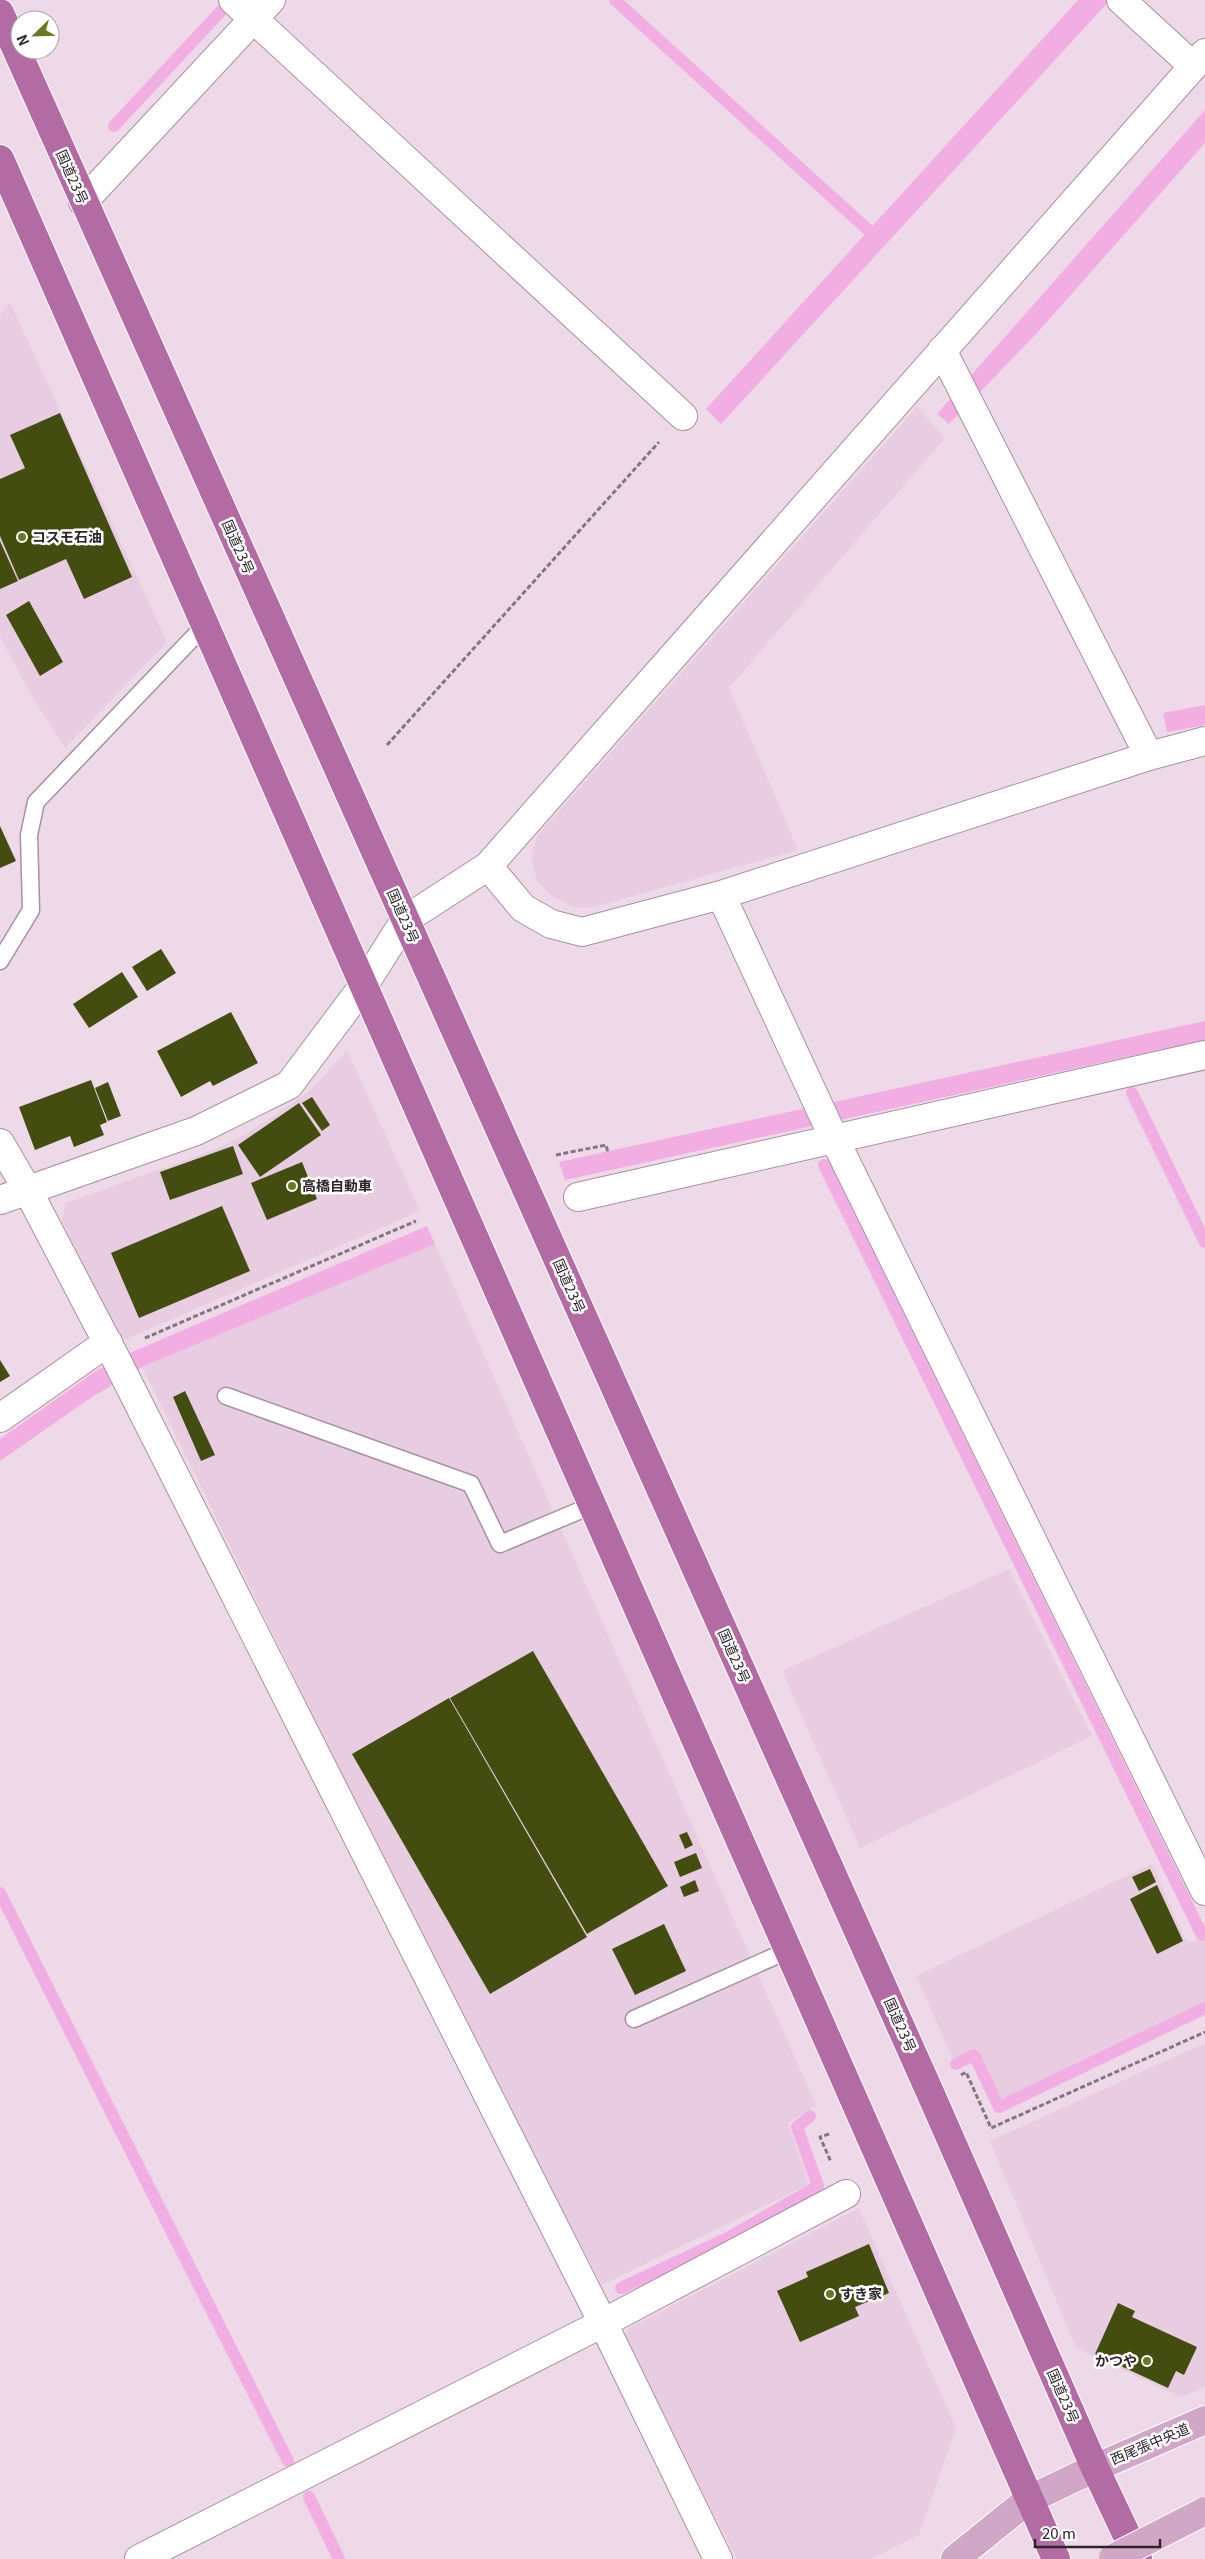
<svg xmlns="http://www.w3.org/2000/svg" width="1205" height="2559" font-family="Georgia,'Noto Sans JP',serif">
<rect width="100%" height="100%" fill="#eed9e9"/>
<path fill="#e8cce1" d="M10,302L167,642L65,748L33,698L0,637V315Z
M917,407L945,438L729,688L798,850L593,907H573L551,896L537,881L531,858L537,836Z
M347,1050L420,1211L122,1341L62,1222L66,1203L216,1149L248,1133L310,1091Z
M435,1244L816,2105L788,2123L809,2184L602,2285L461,2017L142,1367Z
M1009,1569L1092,1736L860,1848L782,1671Z
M1152,1864L1187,1944L1205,1936V2003L1002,2099L977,2048L953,2059L916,1976Z
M1205,2043V2387L1181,2397L1076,2348L990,2141Z
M859,2208L956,2428L919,2535L870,2559H737L624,2338L628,2329Z"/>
<path fill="#f2ade2" d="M1078,0H1110L721,424L706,409Z
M1205,110V143L1038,332L949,424L937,414Z
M1205,705V725L1167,732L1163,713Z
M1205,1021V1040L565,1180L559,1162Z
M427,1226L435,1244L142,1367L89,1399L0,1461V1439L96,1371L132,1352Z"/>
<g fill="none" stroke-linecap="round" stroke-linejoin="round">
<path stroke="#f2ade2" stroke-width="12" d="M615,0L877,238
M114,126L222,10
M1132,1093L1205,1242
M824,1165L1202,1935
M0,1893L288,2461
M956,2064L974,2055L999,2107L1205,2008
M621,2288L728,2238L818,2186L797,2127L810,2116
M309,2497L339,2559"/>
</g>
<path fill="#434d10" d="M60,413L132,577L84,599L66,559L19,580L0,536V479L25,468L10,435Z
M0,541L18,581L0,589Z
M29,601L63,662L40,676L6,615Z
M0,826L16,861L0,868Z
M161,949L176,973L147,991L132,967Z
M122,972L138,997L89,1028L73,1004Z
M231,1012L258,1063L213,1086L210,1081L181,1097L157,1051Z
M91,1080L107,1122L100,1125L104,1135L74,1147L70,1136L35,1150L19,1107Z
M108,1082L121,1116L108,1121L95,1088Z
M312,1097L330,1125L322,1131L302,1103Z
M299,1103L321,1135L260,1177L238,1145Z
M233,1146L243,1174L170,1200L160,1172Z
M302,1162L317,1199L267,1220L251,1183Z
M222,1206L250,1271L139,1318L111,1253Z
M0,1360L10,1376L0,1382Z
M185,1391L215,1455L201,1461L173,1397Z
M533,1651L668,1886L587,1934L450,1698Z
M449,1698L587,1937L490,1994L352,1754Z
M687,1832L693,1845L685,1849L679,1835Z
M696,1853L702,1868L680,1877L674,1862Z
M1150,1869L1156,1882L1139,1891L1132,1877Z
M695,1880L699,1891L684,1897L680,1887Z
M1157,1885L1183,1941L1157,1954L1130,1899Z
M664,1924L686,1971L635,1995L612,1949Z
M869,2244L889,2293L855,2307L859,2316L800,2342L777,2291L808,2277L806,2272Z
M1118,2303L1135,2311L1132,2317L1197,2347L1184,2375L1176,2371L1168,2388L1095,2354Z"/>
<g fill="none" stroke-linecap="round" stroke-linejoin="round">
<g stroke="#a592a0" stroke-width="19">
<path id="lane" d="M0,961L31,910L29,835L36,802L205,625
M226,1396L471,1484L500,1544L593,1505
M634,2019L789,1950"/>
</g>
<g stroke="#a592a0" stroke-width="30">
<path id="street" d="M233,0L683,416
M1121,0L1193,66
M83,202L271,0
M942,350L1149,756
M488,866L523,908L551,924L582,932L721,895L1149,756L1205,741
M721,895L830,1130L1205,1891
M0,1143L27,1189L115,1357L603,2323L718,2559
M578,1197L1205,1055
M0,1200L196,1131L289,1085L364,985L405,920L488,866L1205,53
M0,1418L108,1342
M139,2559L603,2323L846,2194"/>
</g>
<g stroke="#fff" stroke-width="30">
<path id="primary" d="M955,2559L1028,2500L1095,2468L1205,2420"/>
</g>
<g stroke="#fff" stroke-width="30">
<path id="highway" d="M0,13L929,2090L1095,2468L1138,2559
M0,159L1056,2559"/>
</g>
<path stroke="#847680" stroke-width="3" stroke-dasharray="5 2.5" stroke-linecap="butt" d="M387,745L659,442
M556,1155L606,1145L608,1153
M145,1338L416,1221
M961,2075L966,2072L991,2128L1205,2032
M829,2134L820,2137L831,2162"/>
<use href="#lane" stroke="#fff" stroke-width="16"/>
<use href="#street" stroke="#fff" stroke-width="28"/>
<use href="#primary" stroke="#d1a7c8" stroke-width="28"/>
<use href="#highway" stroke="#b26ca3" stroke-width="28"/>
<g stroke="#fff" stroke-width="30" stroke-linecap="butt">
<path id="primary-bridge" d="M1113,2558L1205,2511"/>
</g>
<use href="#primary-bridge" stroke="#d1a7c8" stroke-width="28"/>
</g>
<g fill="#6a7825" stroke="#fff" stroke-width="2">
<circle cx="22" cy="537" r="5"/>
<circle cx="292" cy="1186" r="5"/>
<circle cx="830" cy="2294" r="5"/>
<circle cx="1147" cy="2361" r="5"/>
</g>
<g text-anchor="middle" stroke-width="5" stroke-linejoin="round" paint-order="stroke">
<g font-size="14" fill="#2c242a" stroke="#fff">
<text transform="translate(72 177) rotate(66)" y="5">国道23号</text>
<text transform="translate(238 547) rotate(66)" y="5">国道23号</text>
<text transform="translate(403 916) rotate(66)" y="5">国道23号</text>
<text transform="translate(569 1286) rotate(66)" y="5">国道23号</text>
<text transform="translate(734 1656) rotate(66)" y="5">国道23号</text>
<text transform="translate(900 2025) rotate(66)" y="5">国道23号</text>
<text transform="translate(1063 2396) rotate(66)" y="5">国道23号</text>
<text transform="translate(1150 2444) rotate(-23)" y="5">西尾張中央道</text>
</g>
<g font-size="14" font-weight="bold" fill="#2c242a" stroke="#fff" text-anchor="start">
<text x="32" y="542">コスモ石油</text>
<text x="302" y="1191">高橋自動車</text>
<text x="840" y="2299">すき家</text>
<text x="1137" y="2366" text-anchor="end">かつや</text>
</g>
</g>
<g transform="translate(35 35) rotate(247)"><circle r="24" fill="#ffffff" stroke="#aba7aa"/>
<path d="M0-4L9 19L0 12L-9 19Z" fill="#6a7825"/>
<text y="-8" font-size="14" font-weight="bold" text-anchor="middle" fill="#2c242a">N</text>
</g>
<path d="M1035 2539v8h125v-8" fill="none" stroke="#2c242a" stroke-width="2.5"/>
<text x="1042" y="2539" font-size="15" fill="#2c242a" stroke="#ffffff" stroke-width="4" paint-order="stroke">20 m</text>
</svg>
